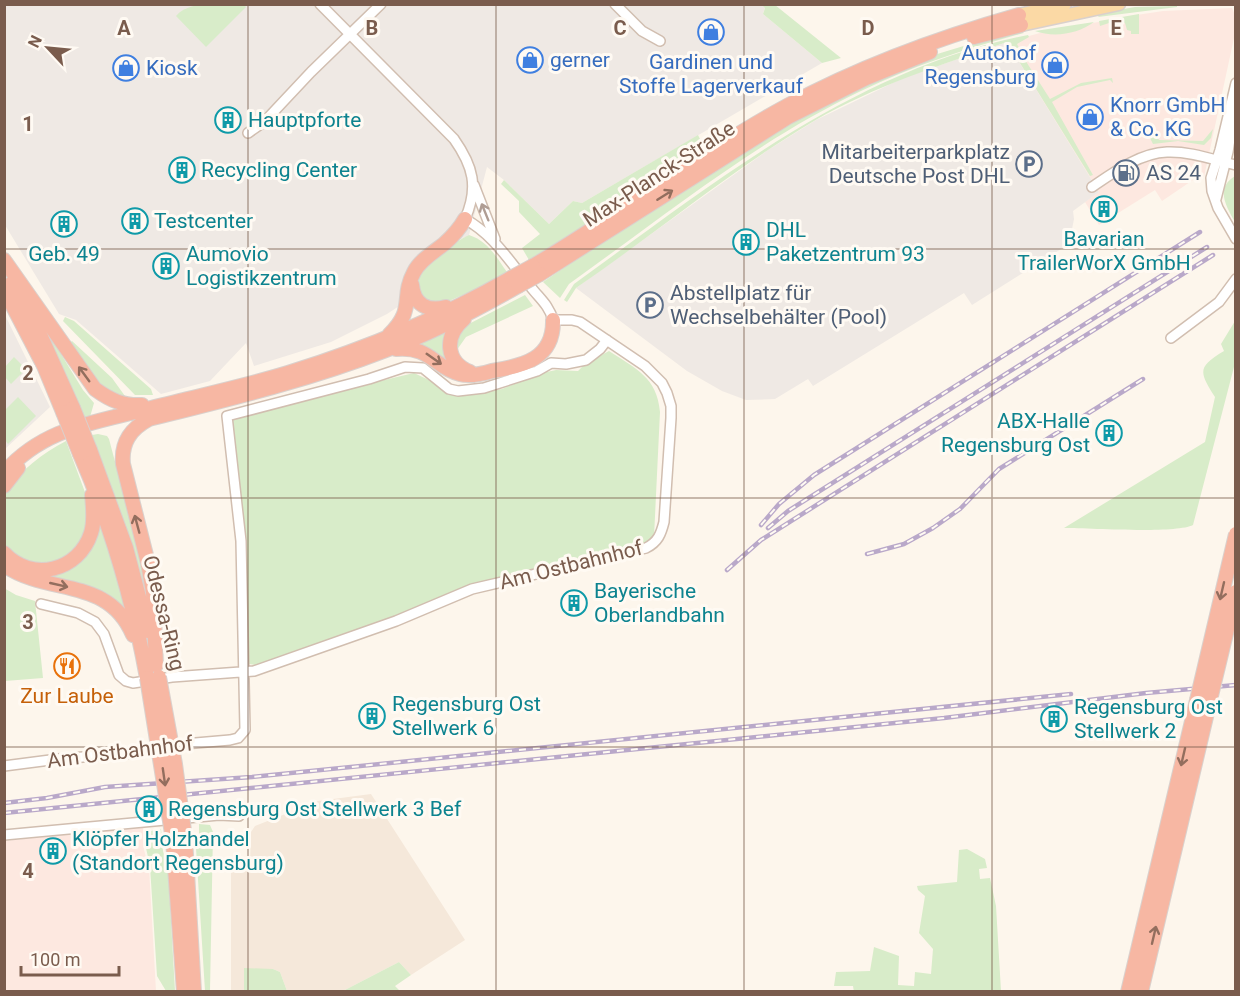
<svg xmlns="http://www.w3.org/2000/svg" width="1240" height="996" font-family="Roboto,sans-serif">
<rect width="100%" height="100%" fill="#fdf6ec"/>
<path fill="#f5e8da" d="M371,794L465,940L411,975L399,962L343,991H287L280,972L273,969H244V991L231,992V865L250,864L251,832L255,826L318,801Z"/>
<path fill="#fde8e0" d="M1232,8L1235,15L1234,38L1204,177L1193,180L1162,201L1155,190L1099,225L1085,202L1099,192L1007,42L1040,33L1130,16L1163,11Z
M132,828H143L144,850L149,868L156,991H5L4,841Z"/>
<path fill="#efe9e4" d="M4,5H762L765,7L763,14L822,63L582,203L573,201L549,224L504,180L487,167L469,235L458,241L424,270L420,276L418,286L419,293L387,314L331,342L254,366L246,343L210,381L161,394L76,320L59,314L5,225Z
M1007,42L1099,192L1073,211L1074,219L1069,244L972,305L964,293L813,386L808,379L775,399L746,400L722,391L687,371L576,288L768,150L816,120L903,78Z
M4,313L50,407L5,449H4Z"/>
<path fill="#d8ecc9" d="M244,5L246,7L206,47L176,16C189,0 224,4 244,5Z
M762,5H775L841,58L822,63L763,14L765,8Z
M1177,6V7L1098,17L1101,13L1135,7Z
M1139,14V34H1131V31L1127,30L1125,23L1118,20L1100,26L1099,21Z
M1094,22C1078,34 1054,38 1035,31Z
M1013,31L1024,33C968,48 913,66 861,91C756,141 664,216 569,284L560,298L543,282L664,200L830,99L934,55Z
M1028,35L1029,37L1017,44L1027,63L1050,99L1081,83L1112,78L1113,83L1110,80L1077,87L1052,102L1093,175L1090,176L1007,42C941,65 874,86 814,121C730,171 655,234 576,288L567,302L564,300L574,284C714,183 854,69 1028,35Z
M1150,126L1153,127L1159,140L1203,141L1213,129L1211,138L1204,145L1178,141L1153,144L1146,130Z
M698,135L705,149L529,260L522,248L540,234L519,212V201L501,184L504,180L549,224L573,201L582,203Z
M1235,176H1236L1235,222C1226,206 1215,188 1235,176Z
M469,235C488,241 496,257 507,272L492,282L440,305L423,300C421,296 418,290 418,286C416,267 454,242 469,235Z
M525,295L533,306L466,337L454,354L453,342L463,327Z
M65,317L74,321L151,389L153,395H135L63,321Z
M1235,321V363L1193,525C1175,534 1089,528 1064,528L1205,442L1215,397C1199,372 1197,367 1224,351L1221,344Z
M449,329L459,368L415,345Z
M49,341H53L83,390L94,403L90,417L85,419Z
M72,341L112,378L130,403C100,390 87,371 68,345Z
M609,351C636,369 657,377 660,412L654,537L637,547L463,588L397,616L256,665L249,664C246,582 244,502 231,421L287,403L414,373L431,381L445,392L460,396L502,389L542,373L556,370L578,371L585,364Z
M14,357L26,369L11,384L5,377V367Z
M18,397L36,416L8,444L5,440V410Z
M98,434L107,436L109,439L145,575L148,595L144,597L116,503L92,435Z
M66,441L89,503L86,537L62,562L27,565L5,547V491C23,469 41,454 66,441Z
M100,518L128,612L34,574L58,572Z
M4,588L16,595L35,601L43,678L5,681Z
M199,824L210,825L213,832L210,991H205L196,848L199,847Z
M161,829L163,851L168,869L175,991H166L157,976L150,866L146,848V832Z
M967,849L985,859L987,868L979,869L980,879L990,878L996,906L1001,991L854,992L853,986H834L836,972L870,971L874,947L899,956L898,985L914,986L915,972L931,974L933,949L919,933L925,896L918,890L917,886L957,882L959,850Z
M399,962L411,975L395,986L400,991H343Z
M244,968L273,969L280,972L287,991H244Z"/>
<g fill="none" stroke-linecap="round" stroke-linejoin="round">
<g stroke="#d1beb0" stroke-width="12">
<path id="minor" d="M615,4L642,31L660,41
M1236,83L1220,150L1211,178L1212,191L1218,208L1236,239
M248,133L265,121L311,72L381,4
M474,185L495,239
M1092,187C1114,172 1140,153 1167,152C1190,151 1214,160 1236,165
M1216,199L1228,152L1234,114
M1171,338L1219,302L1236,279
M41,604L78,613L95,622L104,634L119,675L126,681L133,683L172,677L254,671L396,621L472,589L646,548C658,542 661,534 664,522L671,418V406L667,393L662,383L645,366L580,322L572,320H553C549,305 539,298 530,286C509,261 494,235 465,219C479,187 473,166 454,139L320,4
M4,766L58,759L133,753L184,744L230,740L238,738L245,730L241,541L227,416L369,379L405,367L423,368L449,389L458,391L484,388L537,371L551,363L566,364L586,360L600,349L607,340
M4,835L219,815L239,816"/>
</g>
<g stroke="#dad1cd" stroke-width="15">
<path id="major" d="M1019,15L1065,4
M1021,25L1119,4"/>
</g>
<g stroke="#dad1cd" stroke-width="16">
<path id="highway" d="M974,37L1021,25
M4,260L95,389C110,400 123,406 142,405
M533,266C619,215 699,154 787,106C861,66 938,38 1019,15
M540,274L788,117L866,78L930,52
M12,283L41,337L73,408
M412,285C414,305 428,312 446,307
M4,289L44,366L63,412
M464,319C444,336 445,362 470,372
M389,335C416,309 400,298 414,272C420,260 434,252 444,244C453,236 460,228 465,219
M396,349C431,346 433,367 460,374C470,377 482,374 492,371C523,366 554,359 553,320
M90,450L126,548L148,631
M80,454C111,525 133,601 147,678
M4,473C43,428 93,423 147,409C194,397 242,387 288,373C365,349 441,318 511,278
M4,486L18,468
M4,553C32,583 79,571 91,533C95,521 93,507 92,495
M4,565C49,596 108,576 133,635
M156,665L153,592L148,563L123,464C121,443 130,429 149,419C229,399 309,380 386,350C432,333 476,310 518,286
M185,838L194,992
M173,840L184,992
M1128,992L1197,700
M1141,992L1210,700"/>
</g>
<use href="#minor" stroke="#fff" stroke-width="9"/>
<use href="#major" stroke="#fbd9a5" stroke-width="12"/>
<use href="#highway" stroke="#f7b7a3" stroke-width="14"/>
<g stroke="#b9a8c9" stroke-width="4.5">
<path id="rail" d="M761,525L779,504L814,475L1200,232
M768,528L788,511L1207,247
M867,554L904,544L933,528L960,509L999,469L1143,379
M727,570L761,540L1213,255
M4,803L47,798L105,787L252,777L1071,694
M4,813L944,718L1146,693L1236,685"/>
</g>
<use href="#rail" stroke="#fffaf3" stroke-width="2" stroke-dasharray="7" stroke-linecap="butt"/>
<g stroke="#dad1cd" stroke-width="16" stroke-linecap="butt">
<path id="highway-bridge" d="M511,278L533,266
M518,286L540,274
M73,408L90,450
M63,412L80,454
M159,677L175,764L185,838
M147,678L173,840
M1197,700L1236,534
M1210,700L1236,592"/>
</g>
<use href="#highway-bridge" stroke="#f7b7a3" stroke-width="14"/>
</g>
<defs><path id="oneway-shaft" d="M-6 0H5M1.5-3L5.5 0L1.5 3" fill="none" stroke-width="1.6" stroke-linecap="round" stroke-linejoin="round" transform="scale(1.5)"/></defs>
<g stroke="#936e5e">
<use href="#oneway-shaft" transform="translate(665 195) rotate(-32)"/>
<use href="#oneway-shaft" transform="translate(434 359) rotate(35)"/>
<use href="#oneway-shaft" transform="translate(84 374) rotate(-126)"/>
<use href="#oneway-shaft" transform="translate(137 524) rotate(-105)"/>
<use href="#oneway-shaft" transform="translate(59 585) rotate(13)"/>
<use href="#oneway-shaft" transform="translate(1222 591) rotate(103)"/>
<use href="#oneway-shaft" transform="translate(1183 757) rotate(103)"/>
<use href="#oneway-shaft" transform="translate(164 777) rotate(82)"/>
<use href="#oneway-shaft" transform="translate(1154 935) rotate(-77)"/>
</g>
<use stroke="#af9d94" href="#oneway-shaft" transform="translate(485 212) rotate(-112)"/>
<path fill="none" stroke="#7a5c4d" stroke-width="1.5" stroke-opacity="0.55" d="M248,4V992M496,4V992M744,4V992M992,4V992M4,249H1236M4,498H1236M4,747H1236"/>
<defs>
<g id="shop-ring" transform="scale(1.35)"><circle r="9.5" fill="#fffaf3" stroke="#3f7fe0" stroke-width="1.5"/><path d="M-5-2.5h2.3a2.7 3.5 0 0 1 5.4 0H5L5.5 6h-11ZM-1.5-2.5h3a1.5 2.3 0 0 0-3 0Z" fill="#3f7fe0"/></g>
<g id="building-ring" transform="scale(1.35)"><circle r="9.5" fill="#fffaf3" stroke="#0f9aa8" stroke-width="1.5"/><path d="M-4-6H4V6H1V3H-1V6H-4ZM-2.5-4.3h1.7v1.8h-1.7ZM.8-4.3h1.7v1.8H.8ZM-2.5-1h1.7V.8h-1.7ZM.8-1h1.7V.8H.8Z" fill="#0f9aa8"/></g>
<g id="parking-ring" transform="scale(1.35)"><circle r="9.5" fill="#fffaf3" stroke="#5c6f8a" stroke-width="1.5"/><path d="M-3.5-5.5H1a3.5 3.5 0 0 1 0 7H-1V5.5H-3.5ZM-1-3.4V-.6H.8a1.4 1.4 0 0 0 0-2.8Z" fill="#5c6f8a"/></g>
<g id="fuel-ring" transform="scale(1.35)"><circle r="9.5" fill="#fffaf3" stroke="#5c6f8a" stroke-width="1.5"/><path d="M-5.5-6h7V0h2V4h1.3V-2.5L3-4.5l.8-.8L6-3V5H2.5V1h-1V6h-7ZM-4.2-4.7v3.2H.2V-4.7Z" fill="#5c6f8a"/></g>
<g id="restaurant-ring" transform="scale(1.35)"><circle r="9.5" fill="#fffaf3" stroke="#e8710a" stroke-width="1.5"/><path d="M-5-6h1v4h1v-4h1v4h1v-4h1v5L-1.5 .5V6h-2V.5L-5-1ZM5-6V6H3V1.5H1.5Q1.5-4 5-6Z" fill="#e8710a"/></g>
</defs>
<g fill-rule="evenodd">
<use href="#shop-ring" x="711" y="32"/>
<use href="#shop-ring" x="530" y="60"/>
<use href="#shop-ring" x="1055" y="65"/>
<use href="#shop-ring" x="126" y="68"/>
<use href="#shop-ring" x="1090" y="117"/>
<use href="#building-ring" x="228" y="120"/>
<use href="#parking-ring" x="1029" y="164"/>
<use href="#building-ring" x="182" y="170"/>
<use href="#fuel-ring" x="1126" y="173"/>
<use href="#building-ring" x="1104" y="209"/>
<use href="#building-ring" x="135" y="221"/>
<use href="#building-ring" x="64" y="224"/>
<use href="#building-ring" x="746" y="242"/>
<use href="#building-ring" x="166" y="266"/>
<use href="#parking-ring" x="650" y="305"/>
<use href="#building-ring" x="1109" y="433"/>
<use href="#building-ring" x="574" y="603"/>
<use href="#restaurant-ring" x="67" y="666"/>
<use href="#building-ring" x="372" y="716"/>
<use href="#building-ring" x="1054" y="719"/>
<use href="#building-ring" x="149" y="809"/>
<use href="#building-ring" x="53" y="851"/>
</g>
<g text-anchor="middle" stroke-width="6" stroke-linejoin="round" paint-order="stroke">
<g font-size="21" fill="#366cbe" stroke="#fffaf3" text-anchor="start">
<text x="1036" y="60" text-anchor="end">Autohof<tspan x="1036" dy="24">Regensburg</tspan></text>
<text x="550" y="67">gerner</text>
<text x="711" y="69" text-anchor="middle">Gardinen und<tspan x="711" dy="24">Stoffe Lagerverkauf</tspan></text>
<text x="146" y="75">Kiosk</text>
<text x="1110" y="112">Knorr GmbH<tspan x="1110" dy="24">&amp; Co. KG</tspan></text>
</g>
<g font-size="21" fill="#0d838f" stroke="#fffaf3" text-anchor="start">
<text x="248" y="127">Hauptpforte</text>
<text x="201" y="177">Recycling Center</text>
<text x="154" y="228">Testcenter</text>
<text x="766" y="237">DHL<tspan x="766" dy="24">Paketzentrum 93</tspan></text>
<text x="1104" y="246" text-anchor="middle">Bavarian<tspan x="1104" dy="24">TrailerWorX GmbH</tspan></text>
<text x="64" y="261" text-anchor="middle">Geb. 49</text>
<text x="186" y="261">Aumovio<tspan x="186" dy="24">Logistikzentrum</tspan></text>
<text x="1090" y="428" text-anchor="end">ABX-Halle<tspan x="1090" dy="24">Regensburg Ost</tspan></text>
<text x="594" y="598">Bayerische<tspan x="594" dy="24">Oberlandbahn</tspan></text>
<text x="392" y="711">Regensburg Ost<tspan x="392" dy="24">Stellwerk 6</tspan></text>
<text x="1074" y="714">Regensburg Ost<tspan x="1074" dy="24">Stellwerk 2</tspan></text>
<text x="168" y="816">Regensburg Ost Stellwerk 3 Bef</text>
<text x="72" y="846">Klöpfer Holzhandel<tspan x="72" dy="24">(Standort Regensburg)</tspan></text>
</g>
<g font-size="21" fill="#4e5e75" stroke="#fffaf3" text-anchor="start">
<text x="1010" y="159" text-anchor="end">Mitarbeiterparkplatz<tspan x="1010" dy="24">Deutsche Post DHL</tspan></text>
<text x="1146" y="180">AS 24</text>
<text x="670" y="300">Abstellplatz für<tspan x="670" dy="24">Wechselbehälter (Pool)</tspan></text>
</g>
<g font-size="21" fill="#7a5c4d" stroke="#fffaf3">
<text transform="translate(659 174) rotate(-33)" y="7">Max-Planck-Straße</text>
<text transform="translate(571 565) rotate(-14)" y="7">Am Ostbahnhof</text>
<text transform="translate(164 613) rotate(76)" y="7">Odessa-Ring</text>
<text transform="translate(120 752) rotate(-7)" y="7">Am Ostbahnhof</text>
</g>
<g font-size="21" fill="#c56008" stroke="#fffaf3">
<text x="67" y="703">Zur Laube</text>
</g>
</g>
<g font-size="20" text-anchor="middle" font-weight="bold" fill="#7a5c4d" stroke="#fffaf3" stroke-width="6" stroke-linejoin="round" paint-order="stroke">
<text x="124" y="35">A</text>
<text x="372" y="35">B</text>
<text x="620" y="35">C</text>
<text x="868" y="35">D</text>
<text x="1116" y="35">E</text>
<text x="28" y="131">1</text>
<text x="28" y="380">2</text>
<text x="28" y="629">3</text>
<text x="28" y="878">4</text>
</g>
<rect width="1240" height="996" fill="none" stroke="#7a5c4d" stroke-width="12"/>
<g transform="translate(48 48) rotate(296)" stroke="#fffaf3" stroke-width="4.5" paint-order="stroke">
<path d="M0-4.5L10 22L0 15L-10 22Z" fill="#7a5c4d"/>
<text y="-9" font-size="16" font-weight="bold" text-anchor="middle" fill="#7a5c4d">N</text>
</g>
<path d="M21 966v9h98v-9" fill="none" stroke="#7a5c4d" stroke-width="3"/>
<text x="30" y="966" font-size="18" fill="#7a5c4d" stroke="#fffaf3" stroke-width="4.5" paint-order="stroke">100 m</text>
</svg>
